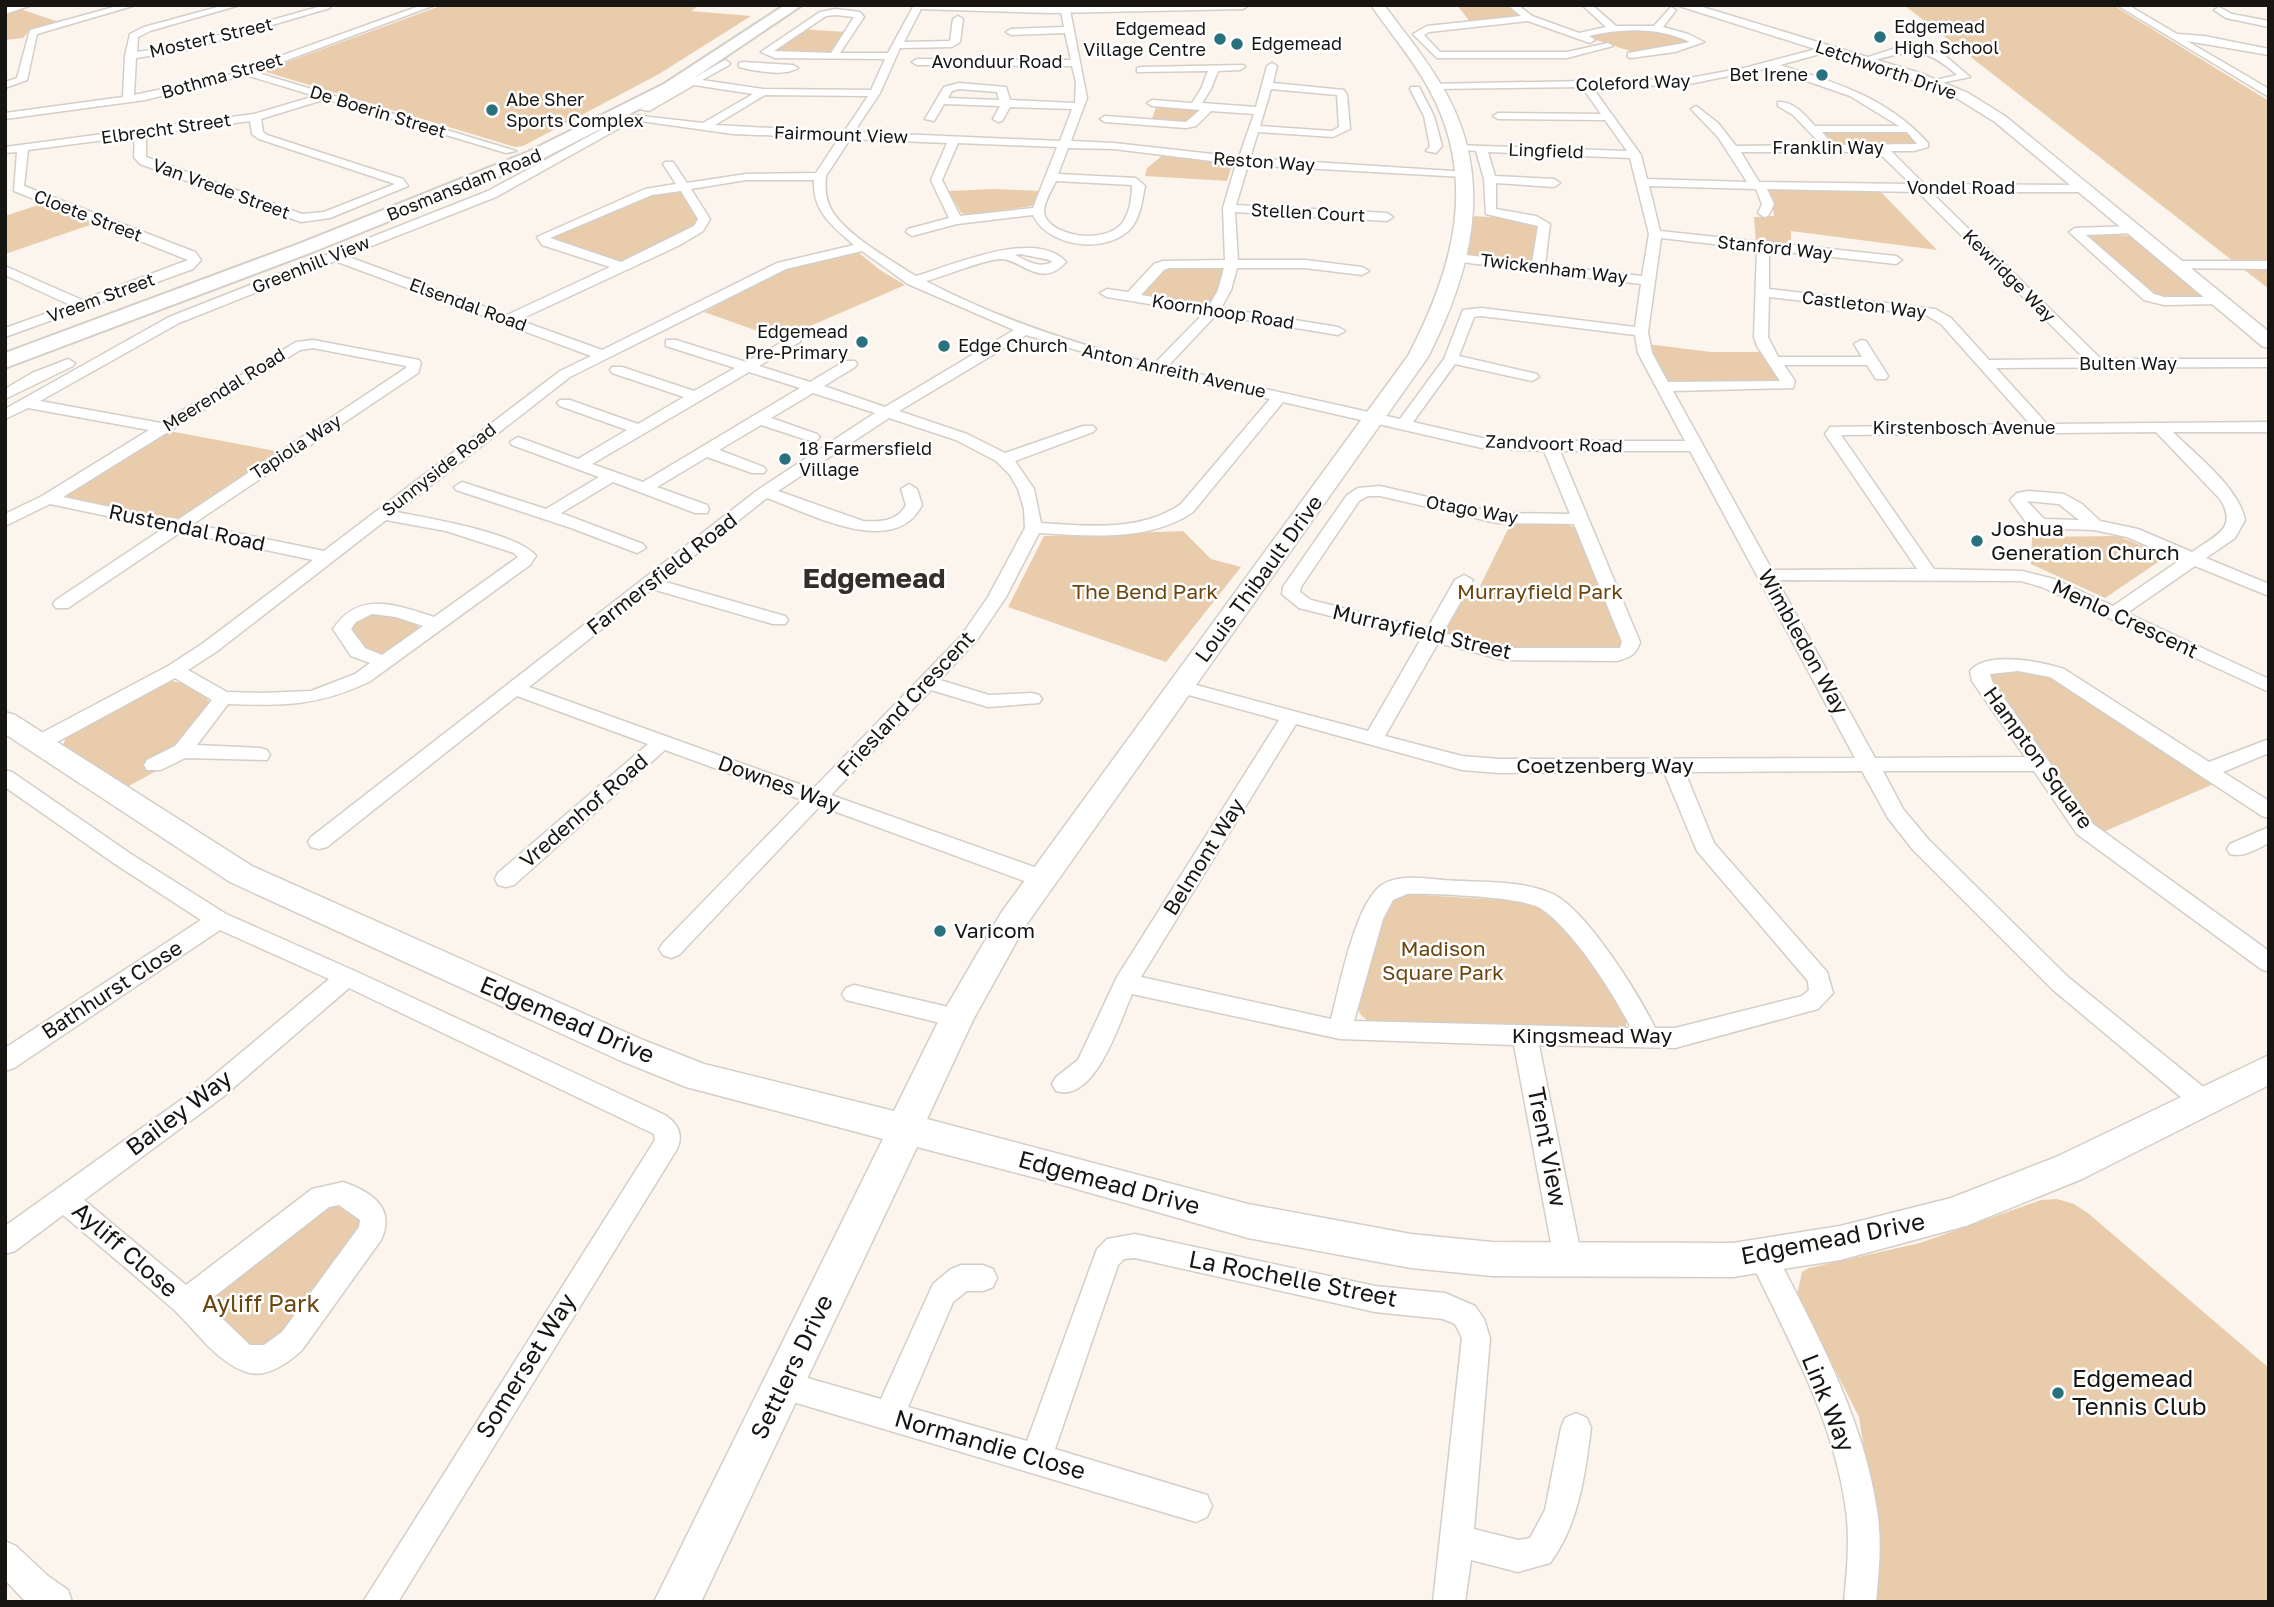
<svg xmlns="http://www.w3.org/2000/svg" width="2274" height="1607" font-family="'Golos Text',sans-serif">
<rect width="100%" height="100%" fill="#fcf5ee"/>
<path fill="#e8ccac" d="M443,5H700L691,11L751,16L659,74L523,146L515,147L266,72L268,69Z
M1457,5H1506L1518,16L1471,23Z
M1904,5H2113L2269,101V289Z
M20,9L59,22L31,29L23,38L5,40V13Z
M1626,28L1663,32L1694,42L1633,52L1587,37Z
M801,29L846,32L829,53H773L776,46Z
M1162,106L1200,111C1185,127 1173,125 1152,119L1156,107Z
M1824,131H1900L1907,134L1918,144L1834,145L1822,134Z
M1163,155L1233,163L1227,181L1145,176L1147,168Z
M993,189L1042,191L1038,201L1031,206L969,215L961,213L949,191Z
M1769,189L1879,190L1937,250L1791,231V248L1756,244L1754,217L1774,216Z
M678,190L683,192L698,217L695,227L623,262L550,240L549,236L644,195Z
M41,204L93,224L5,254V216Z
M1471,216L1531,219L1539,223L1533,262L1470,256L1467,252Z
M2083,233L2133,236L2202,295L2199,297H2156Z
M859,253L880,270L905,285L780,339L704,312C745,291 813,249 859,253Z
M1167,266L1223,267L1225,269L1222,286L1208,306L1142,295Z
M1647,344L1711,352H1762L1781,381L1672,384L1667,381Z
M164,430L281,452L184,516L175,519L66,497L65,495Z
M1511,523L1566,524L1576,528L1623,642L1621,648L1513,650L1446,633L1444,629L1461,597L1479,588Z
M1183,531L1211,559L1241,567L1166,662L1008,607L1044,536Z
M2118,536L2167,556L2105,598L2031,564L2032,537Z
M383,612L416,623L419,628C411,638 383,662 369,653C362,648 356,636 351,629L352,624L364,615Z
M1997,671L2045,673L2216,783L2101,833L2088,823L1989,678L1990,673Z
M167,681C180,680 205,691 210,703L180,744L148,766L156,771L127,787L63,745L67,735Z
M1405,894L1534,902L1552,910L1626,1013V1026L1622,1029L1369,1022L1360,1014L1357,1005L1386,910L1390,901Z
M2057,1199L2074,1204L2089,1214L2269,1368V1602H1877L1876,1526L1859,1417L1797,1295L1802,1272L1809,1268L1920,1243L2041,1200Z
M341,1203L366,1221L279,1342L254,1349L208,1311L212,1295L312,1211Z"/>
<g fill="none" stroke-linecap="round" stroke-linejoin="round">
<g stroke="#d4cec7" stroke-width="3">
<path id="street" d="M16,5H32L5,14V8Z
M121,5H136L37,34L27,80L5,88V82L17,78L30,30Z
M225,5H240L150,31L138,37L137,52L183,45L318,7L317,5H327L330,8L187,50L136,58L134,95L228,75L422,5H435L255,72L516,151L506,153L326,99L261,119L263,132L267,135L403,179L408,186L330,218L301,222L140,164L134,157L135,136L28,150L24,186L195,252L201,260L193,269L5,337V328L70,305L5,275V266L82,300L188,260L14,191L17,152L5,153V147L254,114L315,96L246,75L145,100L5,119V113L123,97L125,56L130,34L144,27ZM250,121L252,134L259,139L395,184L324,212L302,214L146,157V135Z
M914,5H923L904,42L950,41L953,19L958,16L963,19L960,42L952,47L900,48L880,93L854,132L1060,141L1072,109L1010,107L1002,121L998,122L993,119L1000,106L944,104L934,121L925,119L944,87L959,83L1006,87L1010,100L1075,103L1076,82L1072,66L917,65L912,62L917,59L1071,60L1065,33L1011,35L1006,32L1011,29L1064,27L1060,5H1069L1087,98L1071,141L1114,143L1239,157L1254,114L1211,111L1196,126L1186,128L1105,122L1100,119L1105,116L1186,122L1200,110L1152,106L1147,103L1152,100L1192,103L1201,89L1208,71L1137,72V68L1141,67L1244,65L1245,67L1240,70L1218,71L1211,89L1202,103L1256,107L1267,66L1272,63L1277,66L1273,83L1344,90L1347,95L1350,129L1333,137L1258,132L1250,158L1468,172L1470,174L1464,177L1248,165L1236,205L1387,213L1393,217L1387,221L1235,212L1238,260H1305L1362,267L1369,271L1362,275L1305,268H1237L1231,290L1221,308L1338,327L1345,331L1338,335L1216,315L1167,367L1400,419L1444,359L1463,310L1481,308L1635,327L1641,284L1453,261L1452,258L1458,254L1532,263L1538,226L1486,214L1484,179L1476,151L1454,149V145L1627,151L1605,120L1498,119L1493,116L1498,113L1601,114L1582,87L1435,89L1430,86L1431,84L1684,79L1744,68L1828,46L1833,49L1831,51L1780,65C1835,82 1888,98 1928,143V147L1914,151H1891L1924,184L2087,185L2089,188L2083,192H1931L2101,359H2269V367L1996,368L2047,424L2269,422V432H2173C2196,455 2239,488 2245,520L2235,538L2206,558L2269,584V596L2195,566L2127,613L2269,679V692L2042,587L2021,581L1777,580L1875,758L2025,757L1972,681L1970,671C1987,650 2042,662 2064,669L2209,762L2269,739V753L2223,772L2269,801V818L2262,816L2050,677L2018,671L1990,674L1992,681L2093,824L2269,951V972L2261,969L2077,834L2034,771H1883L1903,809L1929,840L2068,977L2212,1094L2216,1101L2212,1108L2203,1111L2194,1108L2052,989L1913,850L1888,818L1862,771L1685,772L1714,843L1827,972L1833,993L1818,1009L1675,1048L1539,1045L1582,1259L1578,1268L1568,1271L1558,1268L1554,1259L1514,1045L1340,1039L1132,994C1120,1021 1095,1104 1056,1091L1052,1084L1056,1077L1078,1060L1117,977L1279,720L1174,691L1171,687L1174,683L1181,681L1368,731L1421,639L1299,608L1282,594L1283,587L1347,495L1358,488L1380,486L1497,513L1570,514L1544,451L1482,448L1283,402L1193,512C1149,542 1089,536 1039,533L1006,597L977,640L940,680L989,695L1032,693L1039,695L1042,699L1039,703L988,707L931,690L831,795L1051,873L1054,879L1051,885L1043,887L1035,885L820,806L679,955L671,958L663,955L659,949L663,943L802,800L665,750L514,885L506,887L498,885L495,879L498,873L648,744L517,696L327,847L319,849L311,847L308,842L311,837L759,489L875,413L813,393L771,418L817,434L820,437L817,440H807L761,425L719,450L764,467L766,470L764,473H752L707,457L657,487L707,505L709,509L707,513H695L613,482L561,513L643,544L646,548L637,553L571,528L456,490L454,487L462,482L546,509L599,477L512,445L510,442L518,437L578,459L627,430L560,406L557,403L560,400H570L638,424L684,397L612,373L610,370L612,367H622L694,391L735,368L666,346V340H676L746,362L795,335L800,336V342L759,366L810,382L845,361H855L857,364L855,367L824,386L885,407L1014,330L908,284L862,251L786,269L570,377L397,512C427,518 518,533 536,556L530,565L369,682C317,706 285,706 228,704L197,745L260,748L267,750L270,755L267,760L185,758L161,770H147L144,765L147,760L175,746L212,700L175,678L46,748H32L29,743L32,738L168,666L202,644L313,560L181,532L68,608H56L53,604L56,600L164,528L50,504L5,526V514L42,496L149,430L28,408L5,419V409L169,317L488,191L617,121H625V125L496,197L346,256L507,315L610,267L542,245L537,237L645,189L676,184L663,164L665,162H673L687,183L746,174L816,173L839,138L733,134L619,118L615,117V113L703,123L753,94L694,85L649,111L640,109L725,60L730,63L729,65L702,80L763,89L871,90L885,59L775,58L761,52L820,12L836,9L860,12L864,17L840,53H888ZM836,15L854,17L831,53L774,51L826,16ZM1769,68L1850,96L1899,126H1815C1805,115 1794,101 1778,102V106L1793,115L1818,141L1828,139L1822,132H1907L1917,144L1736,146L1718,123L1696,106L1691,109L1718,137L1747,182L1647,179L1641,155L1592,87L1684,85ZM959,89L997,92L999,100L948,98L952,91ZM1271,89L1337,95L1339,127L1332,131L1260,126ZM765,95L868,96L844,132L715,125ZM850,139L947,143L931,180L949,218L908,229L906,232L912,236L957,224L1033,215C1048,248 1109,255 1132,227C1141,215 1142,200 1145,186L1136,178L1058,174L1068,148L1114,149L1236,164L1223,208L1225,260L1163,261L1154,264L1128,292L1107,289L1100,293L1107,297L1204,313L1154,364C1075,344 998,319 926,281C946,276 982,260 1001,259C1021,259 1041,290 1066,262C1037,228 953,265 916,276L909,272C886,257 844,233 831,209C825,198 825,187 826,176ZM958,143L1057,147L1033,208L960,216L942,180ZM1488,152L1630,158L1649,234L1642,276L1545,265L1550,224L1536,216L1496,209V183L1554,187L1560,183L1554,179L1495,176ZM1741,152H1878L1911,184L1759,182ZM746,180H814C812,211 833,227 854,245L777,263L602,350L519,320L680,245L703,231L710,219L691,189ZM1056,181L1132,185C1132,196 1130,212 1123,222C1105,247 1044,235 1044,211C1044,202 1052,189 1056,181ZM1649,186L1756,189L1762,204L1758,213L1764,217L1768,216L1774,204L1767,189L1918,192L2085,359L1989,360L1951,318L1935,309L1769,289V250L1896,264L1902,260L1896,256L1660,231ZM681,191L698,219L694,226L621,262L550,238L652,195ZM1661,238L1757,249L1754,337L1757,346L1780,381L1668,382L1652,353L1648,332ZM1020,254L1050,260L1052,262C1040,269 1027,261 1015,255ZM335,261L591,356L560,371L324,551L193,524L418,373L421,363L419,360L313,340L296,342L161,423L40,401L179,323ZM1169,268H1224L1218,290L1209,306L1141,295L1164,270ZM1769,297L1926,315L1941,324L2030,424L1830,427L1825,434L1917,569L1772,570L1673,391L1793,388L1795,381L1784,365H1867L1876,379H1886L1888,376L1866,341L1861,340L1854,344L1862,357H1778L1768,337ZM1481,316L1635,335L1638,353L1685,441H1513L1482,438L1413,422L1455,364L1532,381L1539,377L1537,374L1459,356L1474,317ZM1026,335L1144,370L1270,399L1181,504C1141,532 1088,526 1041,523L1034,489L1015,461L1093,432L1096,429L1093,426H1083L1005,453L967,434L899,411ZM313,348L406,366V368L176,521L63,497L300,350ZM749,372L800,388L643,482L592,464ZM889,418L956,440L996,461L1010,475L1018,489L1024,509L1025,528L988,597L961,636L813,789L529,687L652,589L773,624H785L788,620L785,616L662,581L767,498C809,513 894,560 922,505L917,489L909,484L901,489L906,505C897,522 880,522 863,521L778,491ZM2156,432L2220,499C2239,529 2214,536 2192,552L2138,529L2100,521L2082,504L2064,494L2028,491L2017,493L2010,500L2028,525L2035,528L2094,530L2127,537L2180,560L2113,606L2054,579L2022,571L1934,569L1841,435ZM1560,451H1690L1855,758L1499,759L1462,756L1385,736L1438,643L1504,660L1617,661C1630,657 1636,655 1640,642ZM1368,496H1380L1497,523L1574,524L1622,642L1620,648H1504L1443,633L1473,580L1464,575L1455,580L1427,629L1311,600L1300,592L1301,587L1359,501ZM2027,501L2059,504L2079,520L2044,519ZM386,520L446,531L514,553L518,557L434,617C396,605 359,590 333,629L351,656L370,663L355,674L311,691L261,693L227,692L188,670L216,652ZM372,614L396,617L423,626L382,655L365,648L351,629L356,622ZM1296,724L1462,770L1499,773L1664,772L1697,851L1808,981L1809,990L1802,996L1675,1028H1655C1639,994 1586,910 1553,894C1519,879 1479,883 1443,880C1423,878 1392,873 1377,889C1353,914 1340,985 1331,1019L1141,977ZM1407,894C1430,893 1523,897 1540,908C1571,927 1614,994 1631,1028L1354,1021L1383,919L1393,900Z
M1508,5H1518L1532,16L1579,33L1606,27L1582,5H1592L1616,26H1654L1671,7L1676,10L1663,27L1688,34L1704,42L1675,52L1631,58L1628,57V53L1690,42C1658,27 1623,28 1589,36L1595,40L1590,43L1528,21L1429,32L1424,35L1440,52H1567L1608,43L1613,46L1567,58H1437L1413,34L1427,26L1521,16Z
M2117,5H2128L2177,34L2204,36L2269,49V55L2187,41L2269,89V97Z
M2219,7L2232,14L2269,21V27L2226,18L2214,10Z
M1918,46L1943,54L1970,77L1931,85V81L1957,75C1922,43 1907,52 1864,63L1859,60L1896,48Z
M743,62L793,65L798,68C784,77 755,71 739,67V63Z
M1411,87H1419L1434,116L1442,146L1436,153L1426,151L1430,146L1424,116L1410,89Z
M2133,226L2137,227V233L2086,235L2154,294L2164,297H2219L2224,298V304L2164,305L2144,300L2069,232L2075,228Z
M2176,261H2269V269L2171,268L2170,265Z
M68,359L75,363L73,366L5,399V389L32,373Z
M5,770L12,772L131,854L226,914L355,971L665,1115C677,1123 684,1134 677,1149L398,1602H363L655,1140L654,1134L349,988L224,1096L84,1200L186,1285L312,1189L343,1182C372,1192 396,1208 381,1240L302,1350C289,1362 269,1377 250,1373C218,1365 196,1330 173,1309C137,1277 100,1246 63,1215L15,1251L5,1254V1226L206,1082L329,979L220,930L14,1068L5,1071V1048L201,920L115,864L5,787ZM339,1205L360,1220L359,1227L282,1332L264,1345H250L206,1303L329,1207Z
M2269,827V843C2256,849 2244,858 2230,854L2227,849L2230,844Z
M854,985L957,1009L966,1011L969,1018L966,1025L957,1027L846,1000L842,994L846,988Z
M1135,1234L1375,1286L1445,1293L1475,1306L1484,1319L1490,1338L1474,1529L1518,1540L1530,1538L1545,1510L1561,1428L1565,1418L1576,1413L1587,1418L1591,1428C1585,1475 1579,1524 1550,1563L1518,1572L1471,1560L1465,1602H1433L1462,1338L1455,1324L1443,1319L1375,1312L1135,1258L1124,1259L1118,1265L1055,1449L1207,1495L1212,1506L1207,1517L1196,1522L783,1399L773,1395L768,1385L773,1375L783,1371L881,1399L933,1284L951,1269L961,1265H983L993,1269L997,1278L993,1287L983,1291H967L953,1302L908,1407L1027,1441L1097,1249L1107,1239Z
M1762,1243L1772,1246C1815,1330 1863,1416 1877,1510C1882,1541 1879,1571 1876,1602H1844C1847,1571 1850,1541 1846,1510C1834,1419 1787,1338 1748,1255L1752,1246Z
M5,1541L16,1546L48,1576L68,1590L72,1602L24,1600L5,1580Z"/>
</g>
<g stroke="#d4cec7" stroke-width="3">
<path id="secondary" d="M913,5H1249L1243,9L1052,13L919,9Z
M1371,5H1384C1404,32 1426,58 1443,88C1496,178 1472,270 1428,357L1024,928L973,1020L927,1119L1248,1204L1411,1234L1492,1242L1733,1243L1840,1226L1951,1198L2056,1157L2269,1055V1085L2082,1179L1966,1226L1840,1260L1733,1277L1492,1276L1411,1268L1248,1238L1059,1184L917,1147L701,1602H654L883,1139L686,1087L619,1060L230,882L5,734V712L15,715L252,866L643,1040L704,1064L894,1111L940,1018L1001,913L1408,356C1453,270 1479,180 1429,89C1413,59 1390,33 1371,5Z
M1676,5H1696L1920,73L1968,93L2005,116L2269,332V348L2262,346L1995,122L1958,99L1910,79Z"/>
</g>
<g stroke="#d4cec7" stroke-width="4">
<path id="primary" d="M785,5H802L676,90L540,160L315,251L5,368V353L301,243L528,152L664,84Z"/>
</g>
<use href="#street" fill="#fff" fill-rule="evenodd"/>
<use href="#secondary" fill="#fff" fill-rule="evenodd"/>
<use href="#primary" fill="#fff" fill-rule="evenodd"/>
</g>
<g fill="#2a717e" stroke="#fff" stroke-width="2.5">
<circle cx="1880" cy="37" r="7"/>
<circle cx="1220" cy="39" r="7"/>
<circle cx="1237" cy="44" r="7"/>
<circle cx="1822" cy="75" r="7"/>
<circle cx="492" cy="110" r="7"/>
<circle cx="862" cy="342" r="7"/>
<circle cx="944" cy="346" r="7"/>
<circle cx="785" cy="459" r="7"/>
<circle cx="1977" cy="541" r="7"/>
<circle cx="940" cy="931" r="7"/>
<circle cx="2058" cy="1393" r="7"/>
</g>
<g text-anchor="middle" stroke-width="5" stroke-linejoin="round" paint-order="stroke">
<g font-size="18" fill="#171512" stroke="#fff" text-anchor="start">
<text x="1894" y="33">Edgemead<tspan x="1894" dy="21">High School</tspan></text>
<text x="1206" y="35" text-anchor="end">Edgemead<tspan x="1206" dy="21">Village Centre</tspan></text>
<text x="1251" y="50">Edgemead</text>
<text x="1808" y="81" text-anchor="end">Bet Irene</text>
<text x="506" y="106">Abe Sher<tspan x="506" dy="21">Sports Complex</tspan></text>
<text x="848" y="338" text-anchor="end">Edgemead<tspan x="848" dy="21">Pre-Primary</tspan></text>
<text x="958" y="352">Edge Church</text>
<text x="799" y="455">18 Farmersfield<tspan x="799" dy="21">Village</tspan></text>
</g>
<g font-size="18" fill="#171512" stroke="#fff">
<text transform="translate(211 38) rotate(-13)" y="6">Mostert Street</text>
<text x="997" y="68">Avonduur Road</text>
<text transform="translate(1886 70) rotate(19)" y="6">Letchworth Drive</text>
<text transform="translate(222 76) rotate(-16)" y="6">Bothma Street</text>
<text transform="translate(1633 83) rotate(-2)" y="6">Coleford Way</text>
<text transform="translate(378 112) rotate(17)" y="6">De Boerin Street</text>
<text transform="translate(166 129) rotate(-8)" y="6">Elbrecht Street</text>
<text transform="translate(841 135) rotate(2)" y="6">Fairmount View</text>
<text x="1828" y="154">Franklin Way</text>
<text transform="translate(1546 151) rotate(2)" y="6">Lingfield</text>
<text transform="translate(1264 162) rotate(4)" y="6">Reston Way</text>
<text transform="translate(464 185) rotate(-22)" y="6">Bosmansdam Road</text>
<text x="1961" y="194">Vondel Road</text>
<text transform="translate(221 189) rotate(20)" y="6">Van Vrede Street</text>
<text transform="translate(1308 213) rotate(3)" y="6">Stellen Court</text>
<text transform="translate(88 216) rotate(21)" y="6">Cloete Street</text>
<text transform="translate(1775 248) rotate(6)" y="6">Stanford Way</text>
<text transform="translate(311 265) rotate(-22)" y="6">Greenhill View</text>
<text transform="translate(1554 269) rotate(7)" y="6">Twickenham Way</text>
<text transform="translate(2009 276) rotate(45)" y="6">Kewridge Way</text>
<text transform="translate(101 298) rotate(-20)" y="6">Vreem Street</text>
<text transform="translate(468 305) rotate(20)" y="6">Elsendal Road</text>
<text transform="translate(1864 305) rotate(7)" y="6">Castleton Way</text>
<text transform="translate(1223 312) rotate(9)" y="6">Koornhoop Road</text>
<text x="2128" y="370">Bulten Way</text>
<text transform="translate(1174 371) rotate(13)" y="6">Anton Anreith Avenue</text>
<text transform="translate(224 390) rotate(-32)" y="6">Meerendal Road</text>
<text x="1964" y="434">Kirstenbosch Avenue</text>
<text transform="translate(1554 444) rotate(2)" y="6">Zandvoort Road</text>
<text transform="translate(296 447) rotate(-33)" y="6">Tapiola Way</text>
<text transform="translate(439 470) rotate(-38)" y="6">Sunnyside Road</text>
<text transform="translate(1472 510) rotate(10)" y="6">Otago Way</text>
</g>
<g font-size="21" fill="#171512" stroke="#fff">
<text transform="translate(187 528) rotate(12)" y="7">Rustendal Road</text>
<text transform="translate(662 574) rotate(-38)" y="7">Farmersfield Road</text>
<text transform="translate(1259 579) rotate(-54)" y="7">Louis Thibault Drive</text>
<text transform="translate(2125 619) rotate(25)" y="7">Menlo Crescent</text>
<text transform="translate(1422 632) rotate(13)" y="7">Murrayfield Street</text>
<text transform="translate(1803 642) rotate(61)" y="7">Wimbledon Way</text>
<text transform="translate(906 704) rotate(-47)" y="7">Friesland Crescent</text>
<text transform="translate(2038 758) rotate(54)" y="7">Hampton Square</text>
<text x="1605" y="773">Coetzenberg Way</text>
<text transform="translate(779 784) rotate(20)" y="7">Downes Way</text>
<text transform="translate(584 811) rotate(-41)" y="7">Vredenhof Road</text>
<text transform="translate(1204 857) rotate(-58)" y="7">Belmont Way</text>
<text transform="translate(112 990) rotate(-33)" y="7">Bathhurst Close</text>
<text x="1592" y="1043">Kingsmead Way</text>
</g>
<g font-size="21" fill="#171512" stroke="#fff" text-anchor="start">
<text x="1991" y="536">Joshua<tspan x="1991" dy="24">Generation Church</tspan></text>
<text x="954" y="938">Varicom</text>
</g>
<g font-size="21" fill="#6b460f" stroke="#fff">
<text x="1145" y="599">The Bend Park</text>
<text x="1540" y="599">Murrayfield Park</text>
<text x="1443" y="956">Madison<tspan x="1443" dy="24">Square Park</tspan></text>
</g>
<g font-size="24" fill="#171512" stroke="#fff">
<text transform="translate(567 1020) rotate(23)" y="8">Edgemead Drive</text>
<text transform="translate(179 1113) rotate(-37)" y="8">Bailey Way</text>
<text transform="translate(1547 1147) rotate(79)" y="8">Trent View</text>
<text transform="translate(1109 1183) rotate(15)" y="8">Edgemead Drive</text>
<text transform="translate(1833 1239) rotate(-11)" y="8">Edgemead Drive</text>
<text transform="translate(125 1250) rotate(41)" y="8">Ayliff Close</text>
<text transform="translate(1293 1279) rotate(11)" y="8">La Rochelle Street</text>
<text transform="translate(526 1366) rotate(-58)" y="8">Somerset Way</text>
<text transform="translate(792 1367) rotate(-64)" y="8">Settlers Drive</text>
<text transform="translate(1828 1403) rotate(68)" y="8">Link Way</text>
<text transform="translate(990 1445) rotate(16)" y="8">Normandie Close</text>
</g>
<g font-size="24" fill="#6b460f" stroke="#fff">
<text x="261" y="1312">Ayliff Park</text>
</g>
<g font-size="24" fill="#171512" stroke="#fff" text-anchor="start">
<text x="2072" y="1387">Edgemead<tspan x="2072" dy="28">Tennis Club</tspan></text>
</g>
<g font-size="28" font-weight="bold" fill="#332e28" stroke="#fff">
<text x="874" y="588">Edgemead</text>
</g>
</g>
<rect width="2274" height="1607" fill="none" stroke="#171512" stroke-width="14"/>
</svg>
